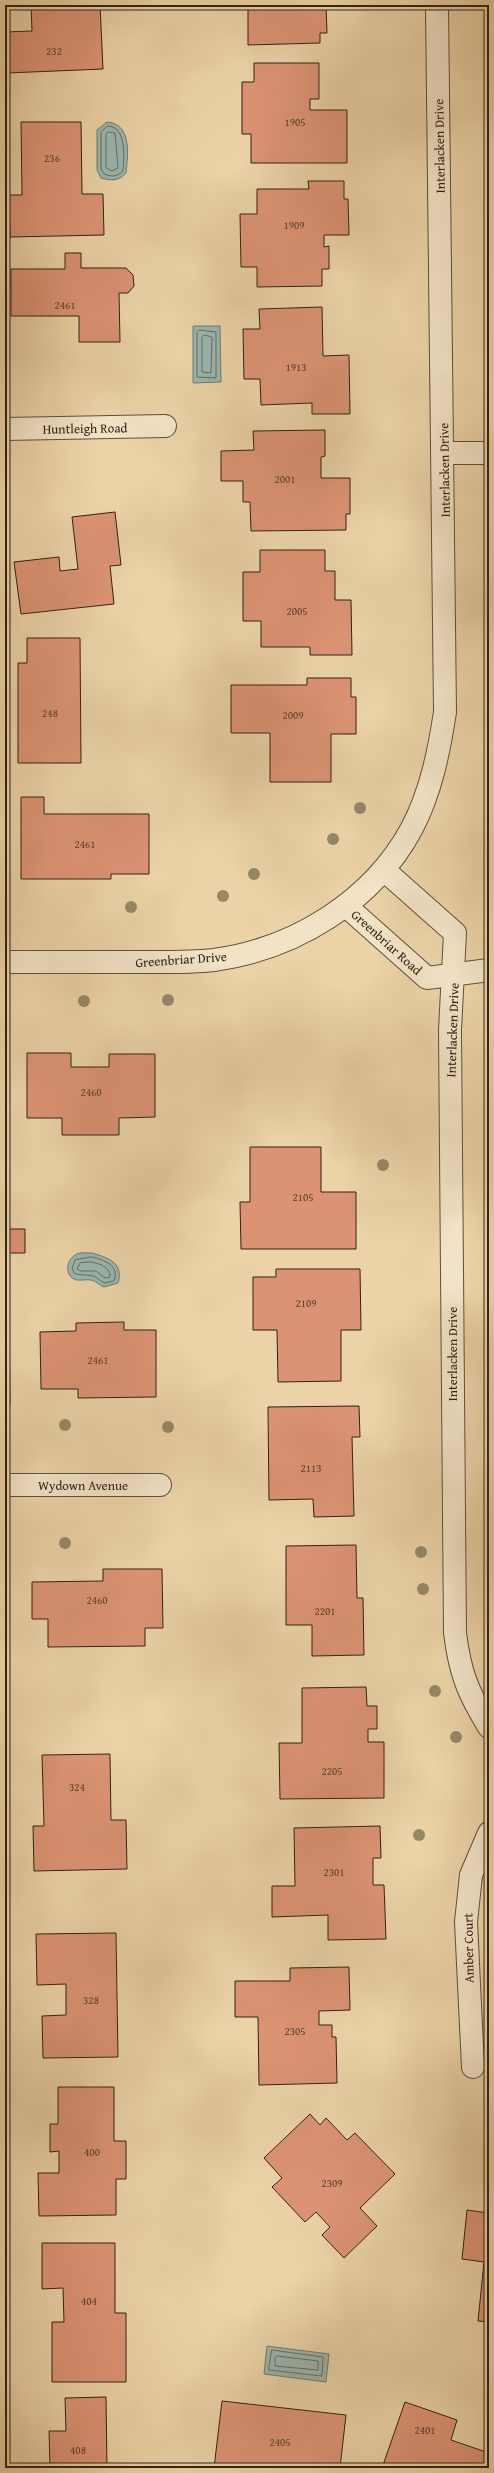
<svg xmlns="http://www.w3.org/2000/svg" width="494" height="2473" font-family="'Gentium Book Plus',serif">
<rect width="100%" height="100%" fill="#ebd2a7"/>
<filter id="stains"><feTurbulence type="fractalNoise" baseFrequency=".005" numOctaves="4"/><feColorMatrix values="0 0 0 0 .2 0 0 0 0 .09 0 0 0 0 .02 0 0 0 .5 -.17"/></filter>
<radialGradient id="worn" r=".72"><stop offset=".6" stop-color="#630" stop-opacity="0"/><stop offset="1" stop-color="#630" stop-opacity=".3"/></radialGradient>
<path fill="#9ab6af" stroke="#707b71" d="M107,122C132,124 128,154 126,173C119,181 112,181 101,178L97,170V130Z
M193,326H220L221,382L193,383Z
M92,1253C109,1258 124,1263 118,1283L104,1287C99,1285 95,1280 90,1280C84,1279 78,1282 72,1278C64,1271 68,1258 77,1254C81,1252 87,1253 92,1253Z
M267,2346L329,2354L326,2382L264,2374Z"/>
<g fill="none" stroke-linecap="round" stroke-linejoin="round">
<path stroke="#656c62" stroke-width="1" d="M108,126C127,127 124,157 123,171C117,177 112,177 104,174L101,169V132Z
M109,132L115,133L118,168L112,171L106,168V134Z
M199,330L216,332V378L197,377V332Z
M204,335L212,337L211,373L202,372V337Z
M92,1257C104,1260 120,1265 114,1281L104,1283L94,1276L75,1274L72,1269L75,1260Z
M91,1262C100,1264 110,1266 110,1277L105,1278L96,1271H81L77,1269L80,1263Z
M272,2350L323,2357L322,2376L269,2370Z
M277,2356L318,2361V2370L275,2366V2358Z"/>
</g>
<path fill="#dc9375" stroke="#302315" d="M31,5H100L103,69L7,73L5,32L32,31Z
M248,5H326L327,33H320V43L248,45Z
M254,63H319V99H310V110H347V163H251V134H242V82H254Z
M21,122H81L82,194H103L104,235L10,237L9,195H22Z
M308,181H344V199H348L349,235H324V247L329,246V269H322V286L257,287V267H241L240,214H257V189H309Z
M65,253H81V268H126L133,275L134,286L128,293H119L120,342H79V316H11V269H65Z
M322,307L323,356L349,355L350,414H312V403L261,405L260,379H244L243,329H260L259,309Z
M325,430V456L321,457V478H350V514H346V530L251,531L250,502H243V481H221V451L254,450L253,431Z
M115,512L121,565L110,566L114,604L21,614L14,562L59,557L60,571L78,569L72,517Z
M260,550H325V571H335V600H351L352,655H310V647H261V621H243V572H260Z
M27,638H80L81,763H18V663H27Z
M307,678H351V697H356V734H331V782H270V733H231V685H307Z
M21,797H44V814H149V874H111V879H21Z
M27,1053H71V1067H109V1054H155V1117L119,1118V1135H62V1118H27Z
M250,1147H321V1192H356V1249H241L240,1202H250Z
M5,1229H25V1253H5Z
M276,1269H360L361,1330H341V1381L278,1382L277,1330H253V1277H276Z
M5,1317H9L10,1404H5Z
M124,1322V1330H156V1397L78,1398V1389H41L40,1332L76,1331V1323Z
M359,1406L360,1437H352L354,1516L314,1517L313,1499L269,1500L268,1407Z
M356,1545L357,1598H363L364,1655L312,1656V1625H286V1546Z
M103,1569H162L163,1628H145V1646L48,1647V1619H32V1582L103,1581Z
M366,1687L367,1706H377V1729H368V1742H384V1798L280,1799L279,1743H302V1688Z
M110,1754L111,1820H126L127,1869L34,1871L33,1826H44L42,1755Z
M380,1826L381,1858H373V1885H384L386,1939L328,1940V1915L272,1917V1886H295L294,1828Z
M116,1933L118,2057L43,2058L42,2016L66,2015V1984L37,1985L36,1934Z
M349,1967L350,2010L319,2011V2025H332V2037H336L337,2083L259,2085L258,2017H235V1981H290V1968Z
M58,2087H114V2141H126V2179H116V2215L39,2216L38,2173H59V2151L50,2152V2124H58Z
M310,2114L320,2125L326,2118L347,2140L355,2133L395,2174L360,2208L377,2226L344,2258L322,2235L330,2227L316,2212L305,2222L272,2187L282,2178L264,2158Z
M489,2199V2322L478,2321L484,2262L462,2259L467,2210L488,2213Z
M42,2243H115V2313H126V2382H52V2322H64L63,2288L42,2289Z
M106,2397L107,2468H50L49,2431H66L65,2398Z
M222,2401L346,2415L340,2468H214Z
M405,2402L457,2420L451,2440L489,2453V2468H382Z"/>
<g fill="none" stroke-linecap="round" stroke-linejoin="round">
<g stroke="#5f4f3a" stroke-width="24">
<path id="minor" d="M5,429L165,426
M444,453H489
M384,870L455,933L450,1030L455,1633C460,1673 468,1693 489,1727
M346,906L427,978L489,970
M5,962C46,962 88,962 129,962C157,962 186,963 214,960C295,949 373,901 412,828C431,792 439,751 445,712L437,5
M5,1485H160
M473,2067L466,1922L471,1875L489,1833"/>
</g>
<use href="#minor" stroke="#f2e2c6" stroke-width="22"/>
</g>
<g fill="#968767">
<circle cx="360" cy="808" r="6"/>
<circle cx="333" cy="839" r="6"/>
<circle cx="254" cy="874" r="6"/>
<circle cx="223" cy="896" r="6"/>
<circle cx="131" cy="907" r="6"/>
<circle cx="168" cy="1000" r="6"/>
<circle cx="84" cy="1001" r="6"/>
<circle cx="383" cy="1165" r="6"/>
<circle cx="65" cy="1425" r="6"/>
<circle cx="168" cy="1427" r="6"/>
<circle cx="65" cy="1543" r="6"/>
<circle cx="421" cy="1552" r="6"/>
<circle cx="423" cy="1589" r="6"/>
<circle cx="435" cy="1691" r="6"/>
<circle cx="456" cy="1737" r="6"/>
<circle cx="419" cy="1835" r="6"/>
</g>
<g text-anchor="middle" stroke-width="3" stroke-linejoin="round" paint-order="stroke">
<g font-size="11" fill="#5b3f2d">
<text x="54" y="55">232</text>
<text x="295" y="126">1905</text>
<text x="52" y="162">236</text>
<text x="294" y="229">1909</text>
<text x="65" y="309">2461</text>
<text x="296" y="371">1913</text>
<text x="285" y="483">2001</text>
<text x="297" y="615">2005</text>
<text x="50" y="717">248</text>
<text x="293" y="719">2009</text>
<text x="85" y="848">2461</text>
<text x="91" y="1096">2460</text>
<text x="303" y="1201">2105</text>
<text x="306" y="1307">2109</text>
<text x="98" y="1364">2461</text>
<text x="311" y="1472">2113</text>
<text x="97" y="1604">2460</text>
<text x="325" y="1615">2201</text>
<text x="332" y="1775">2205</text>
<text x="77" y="1791">324</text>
<text x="334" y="1876">2301</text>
<text x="91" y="2004">328</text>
<text x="295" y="2035">2305</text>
<text x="92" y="2156">400</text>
<text x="332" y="2187">2309</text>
<text x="89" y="2305">404</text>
<text x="425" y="2434">2401</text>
<text x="280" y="2446">2405</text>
<text x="78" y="2454">408</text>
</g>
<g font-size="13" fill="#302315" stroke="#f2e2c6">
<text transform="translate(439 146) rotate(-91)" y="5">Interlacken Drive</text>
<text transform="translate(85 428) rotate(-1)" y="5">Huntleigh Road</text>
<text transform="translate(444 470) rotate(-91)" y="5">Interlacken Drive</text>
<text transform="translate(387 942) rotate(42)" y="5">Greenbriar Road</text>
<text transform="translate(181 959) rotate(-4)" y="5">Greenbriar Drive</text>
<text transform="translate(452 1030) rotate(-88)" y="5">Interlacken Drive</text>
<text transform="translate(452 1354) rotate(-90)" y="5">Interlacken Drive</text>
<text x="83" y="1490">Wydown Avenue</text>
<text transform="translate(468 1948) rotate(-91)" y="5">Amber Court</text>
</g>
</g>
<rect width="494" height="2473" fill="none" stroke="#ebd2a7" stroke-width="20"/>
<rect x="6" y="6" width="482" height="2461" fill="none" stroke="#302315" stroke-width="2"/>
<rect x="10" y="10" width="474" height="2453" fill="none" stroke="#302315"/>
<rect width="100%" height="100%" filter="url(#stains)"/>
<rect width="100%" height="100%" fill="url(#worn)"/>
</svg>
